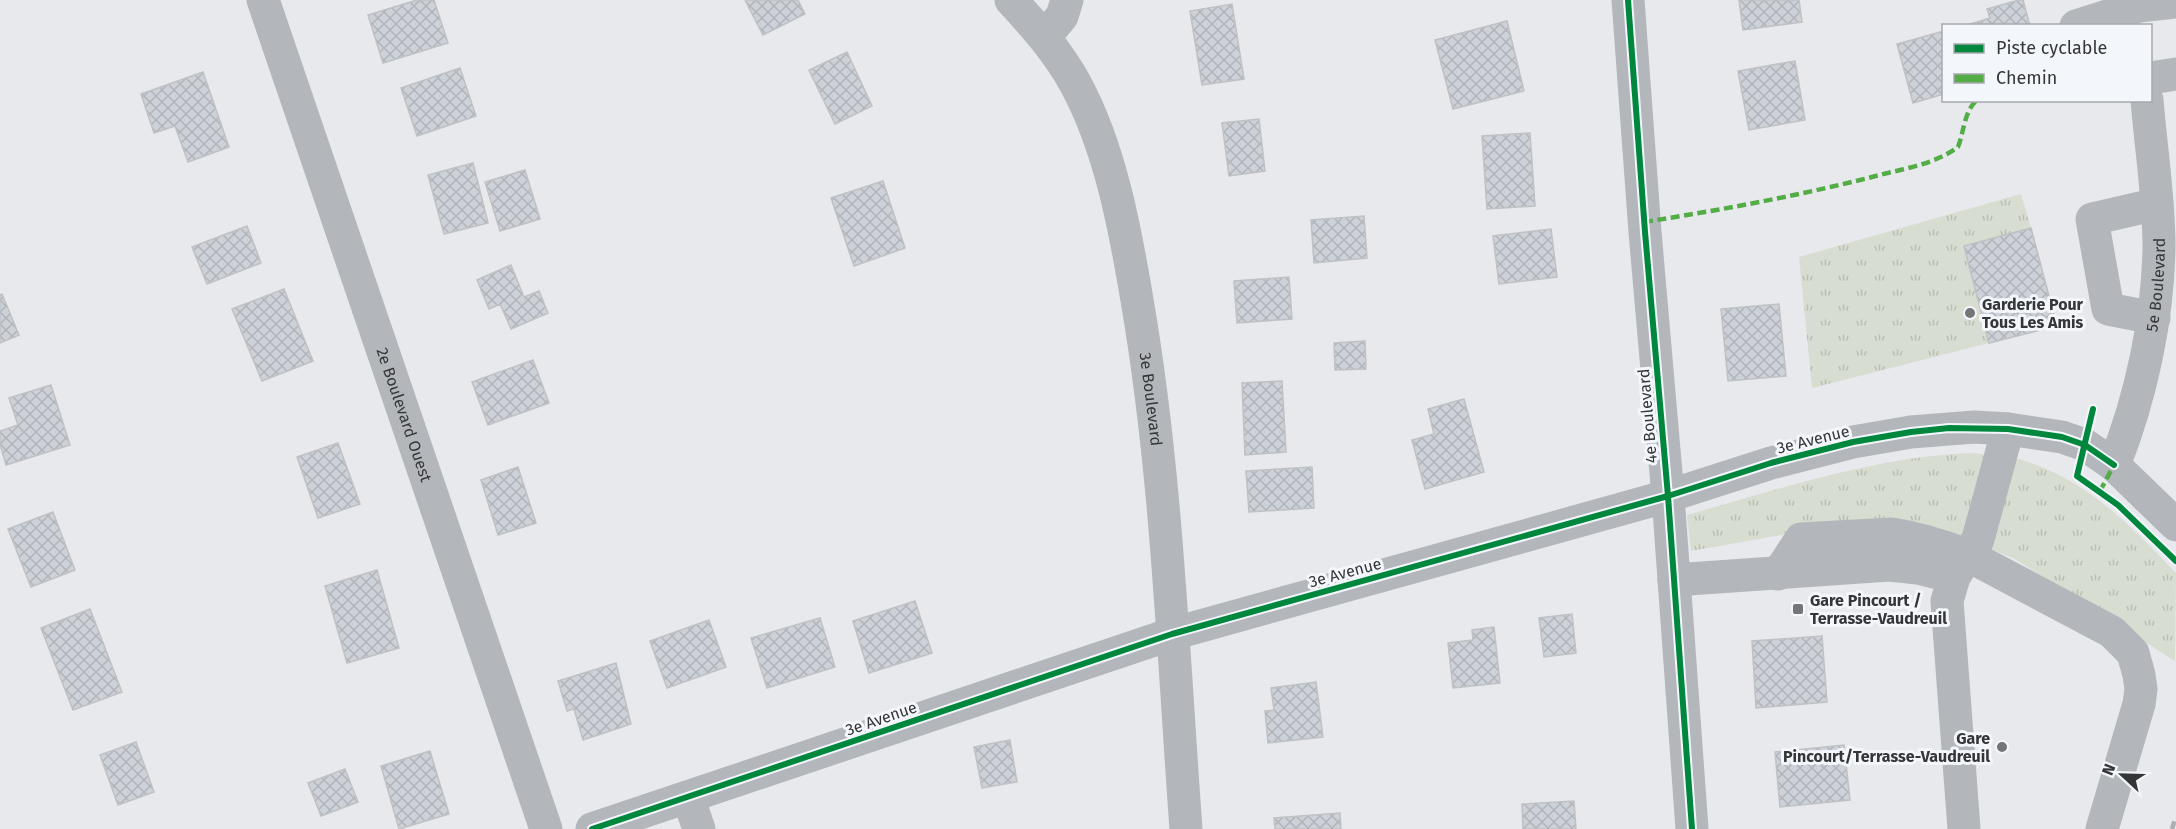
<svg xmlns="http://www.w3.org/2000/svg" width="2176" height="829" font-family="'Fira Sans',sans-serif">
<defs>
<pattern id="grass-tufts" width="24" height="20" patternUnits="userSpaceOnUse" patternTransform="scale(1.5)"><rect width="24" height="20" fill="#d8ddd1"/><path d="M3 7l-1-3M5 7V3M7 7l1-3M15 17l-1-3M17 17v-4M19 17l1-3" fill="none" stroke="#babeb4"/></pattern>
<pattern id="building-cross-hatch" width="8" height="8" patternUnits="userSpaceOnUse" patternTransform="scale(1.5)"><rect width="8" height="8" fill="#cdd1d8"/><path d="M0 0l8 8M0 8l8-8" fill="none" stroke="#b1b4ba"/></pattern>
</defs>
<rect width="100%" height="100%" fill="#e7e9ec"/>
<path fill="url(#grass-tufts)" d="M2021,194L2031,228L1964,246L1989,343L1812,388L1799,257Z
M1973,453C1991,455 2011,456 2028,462C2089,482 2133,528 2176,573L2175,661L2013,558L1960,537L1792,533L1691,551L1687,515C1780,489 1877,456 1973,453Z"/>
<path fill="url(#building-cross-hatch)" stroke="#bfc1c3" stroke-width="1.5" d="M417,0H434L448,43L383,63L368,15Z
M745,0H798L805,14L763,35Z
M1739,0H1799L1802,22L1743,30Z
M2019,0H2023L2030,26H1964L1990,18L1987,9Z
M1232,4L1244,79L1202,85L1190,11Z
M1507,21L1524,91L1453,109L1435,40Z
M1944,31V94L1913,103L1897,44Z
M847,52L872,106L835,124L809,70Z
M1795,61L1805,120L1749,130L1738,71Z
M460,68L476,116L417,136L401,88Z
M203,72L229,147L188,162L175,126L154,133L141,94Z
M1259,119L1265,171L1229,176L1222,123Z
M1530,133L1535,206L1487,209L1482,136Z
M473,163L488,223L444,234L428,175Z
M525,170L540,219L500,231L485,182Z
M883,181L905,248L854,266L831,198Z
M1364,216L1367,258L1314,263L1311,220Z
M247,226L261,263L207,284L192,247Z
M2031,228L2057,326L1989,343L1964,246Z
M1551,229L1557,277L1499,284L1493,236Z
M511,265L524,297L539,291L548,313L511,329L500,304L489,309L477,280Z
M1289,277L1292,319L1237,323L1234,281Z
M284,289L313,361L262,381L232,309Z
M2,294L19,335L0,343V295Z
M1779,304L1786,376L1728,381L1721,309Z
M1365,341L1366,369L1335,370L1334,343Z
M533,360L549,403L488,425L472,382Z
M1282,381L1286,452L1245,455L1242,383Z
M51,385L70,445L6,465L0,444V431L18,425L9,398Z
M1464,399L1484,472L1425,489L1412,440L1434,434L1428,409Z
M338,443L360,504L318,518L297,457Z
M518,467L536,523L498,535L481,480Z
M1312,467L1314,508L1249,512L1246,471Z
M53,512L75,570L31,587L8,529Z
M377,570L399,648L347,663L325,586Z
M915,601L932,653L869,673L853,621Z
M90,609L122,692L73,710L41,628Z
M1572,614L1576,653L1544,657L1539,618Z
M820,618L835,667L767,688L751,638Z
M709,620L726,667L667,688L650,641Z
M1494,627L1500,683L1453,688L1448,643L1473,640L1472,630Z
M1822,636L1827,702L1756,708L1752,641Z
M616,663L631,724L583,740L574,709L567,711L558,681Z
M1316,682L1323,737L1268,743L1265,711L1274,710L1271,688Z
M1010,740L1017,782L982,788L974,747Z
M136,742L154,792L118,805L100,755Z
M1844,745L1850,800L1780,807L1775,752Z
M430,751L449,814L399,829L381,766Z
M345,769L358,802L321,816L308,783Z
M1574,801L1576,829H1523L1522,804Z
M1340,813L1341,829H1275L1274,818Z"/>
<g fill="none" stroke-linecap="round" stroke-linejoin="round">
<g stroke="#b3b6bb" stroke-width="33">
<path id="s1" d="M263,0L546,829"/>
<path id="s2" d="M1011,0C1035,26 1058,52 1075,83C1110,147 1125,228 1137,300C1167,474 1173,653 1186,829"/>
<path d="M1628,0L1645,232L1668,496L1692,829"/>
<path d="M2076,26L2139,6L2176,2"/>
<path d="M1045,37L1062,16L1067,0"/>
<path d="M2150,78L2176,74"/>
<path d="M2154,318L2108,309L2092,219L2157,204"/>
<path id="s3" d="M2114,465C2141,398 2158,318 2159,247C2159,198 2151,149 2147,100"/>
<path d="M1778,574L1801,539L1892,534C1918,538 1944,546 1969,556L2112,632L2133,653L2139,675L2141,689L2139,704L2102,829"/>
<path d="M1674,580L1889,565L1918,568L1954,577"/>
<path d="M688,797L699,829"/>
<path d="M592,829L1172,634L1668,496L1771,463L1853,442L1911,432L1974,427L2008,429L2062,437L2085,445L2114,465L2176,525"/>
<path d="M1964,829L1947,601L1954,577L1978,539L2008,429"/>
</g>
<path stroke="#acaeb1" stroke-width="4.5" stroke-dasharray="8 8" stroke-linecap="butt" d="M2172,829L2176,816"/>
<path stroke="#54ac46" stroke-width="4.5" stroke-dasharray="9 4.5" stroke-linecap="butt" d="M1644,222C1721,210 1797,196 1872,177C1901,169 1934,165 1958,147C1964,132 1964,111 1977,100
M2100,491L2114,465"/>
<g stroke="#f3f6fb" stroke-width="10">
<path id="cycleway" d="M1628,0L1645,232L1668,496L1692,829
M2093,409L2077,476L2118,505L2176,561
M592,829L1172,634L1668,496L1771,463L1853,442L1911,432L1949,428L2008,429L2062,437L2085,445L2114,465"/>
</g>
<use href="#cycleway" stroke="#00873e" stroke-width="6"/>
</g>
<g fill="#737577" stroke="#f3f6fb" stroke-width="2">
<circle cx="1970" cy="313" r="6"/>
<rect x="1792" y="603" width="12" height="12" rx="3"/>
<circle cx="2002" cy="747" r="6"/>
</g>
<g text-anchor="middle" stroke-width="6" stroke-linejoin="round" paint-order="stroke">
<g font-size="16" fill="#353638" stroke="#f3f6fb">
<text dy="6" stroke="none"><textPath href="#s3" startOffset="186">5e Boulevard</textPath></text>
<text dy="6" stroke="none"><textPath href="#s2" startOffset="432">3e Boulevard</textPath></text>
<text dy="6" stroke="none"><textPath href="#s1" startOffset="438">2e Boulevard Ouest</textPath></text>
<text transform="translate(1647 416) rotate(-95)" y="6">4e Boulevard</text>
<text transform="translate(1813 439) rotate(-14)" y="6">3e Avenue</text>
<text transform="translate(1345 572) rotate(-15)" y="6">3e Avenue</text>
<text transform="translate(881 718) rotate(-19)" y="6">3e Avenue</text>
</g>
<g font-size="16" font-weight="bold" fill="#353638" stroke="#f3f6fb" text-anchor="start">
<text x="1982" y="310">Garderie Pour<tspan x="1982" dy="18">Tous Les Amis</tspan></text>
<text x="1810" y="606">Gare Pincourt /<tspan x="1810" dy="18">Terrasse-Vaudreuil</tspan></text>
<text x="1990" y="744" text-anchor="end">Gare<tspan x="1990" dy="18">Pincourt/Terrasse-Vaudreuil</tspan></text>
</g>
</g>
<rect x="1942" y="24" width="210" height="78" fill="#f3f6fb" stroke="#a7a9ad" stroke-width="1.5"/>
<rect x="1954" y="44" width="30" height="9" fill="#00873e" stroke="#a7a9ad" stroke-width="1.5"/>
<text x="1996" y="54" font-size="18" fill="#353638">Piste cyclable</text>
<rect x="1954" y="74" width="30" height="9" fill="#54ac46" stroke="#a7a9ad" stroke-width="1.5"/>
<text x="1996" y="84" font-size="18" fill="#353638">Chemin</text>
<g transform="translate(2122 775) rotate(292)" stroke="#f3f6fb" stroke-width="4.5" paint-order="stroke">
<path d="M0-4.5L10 22L0 15L-10 22Z" fill="#353638"/>
<text y="-9" font-size="16" font-weight="bold" text-anchor="middle" fill="#353638">N</text>
</g>
</svg>
